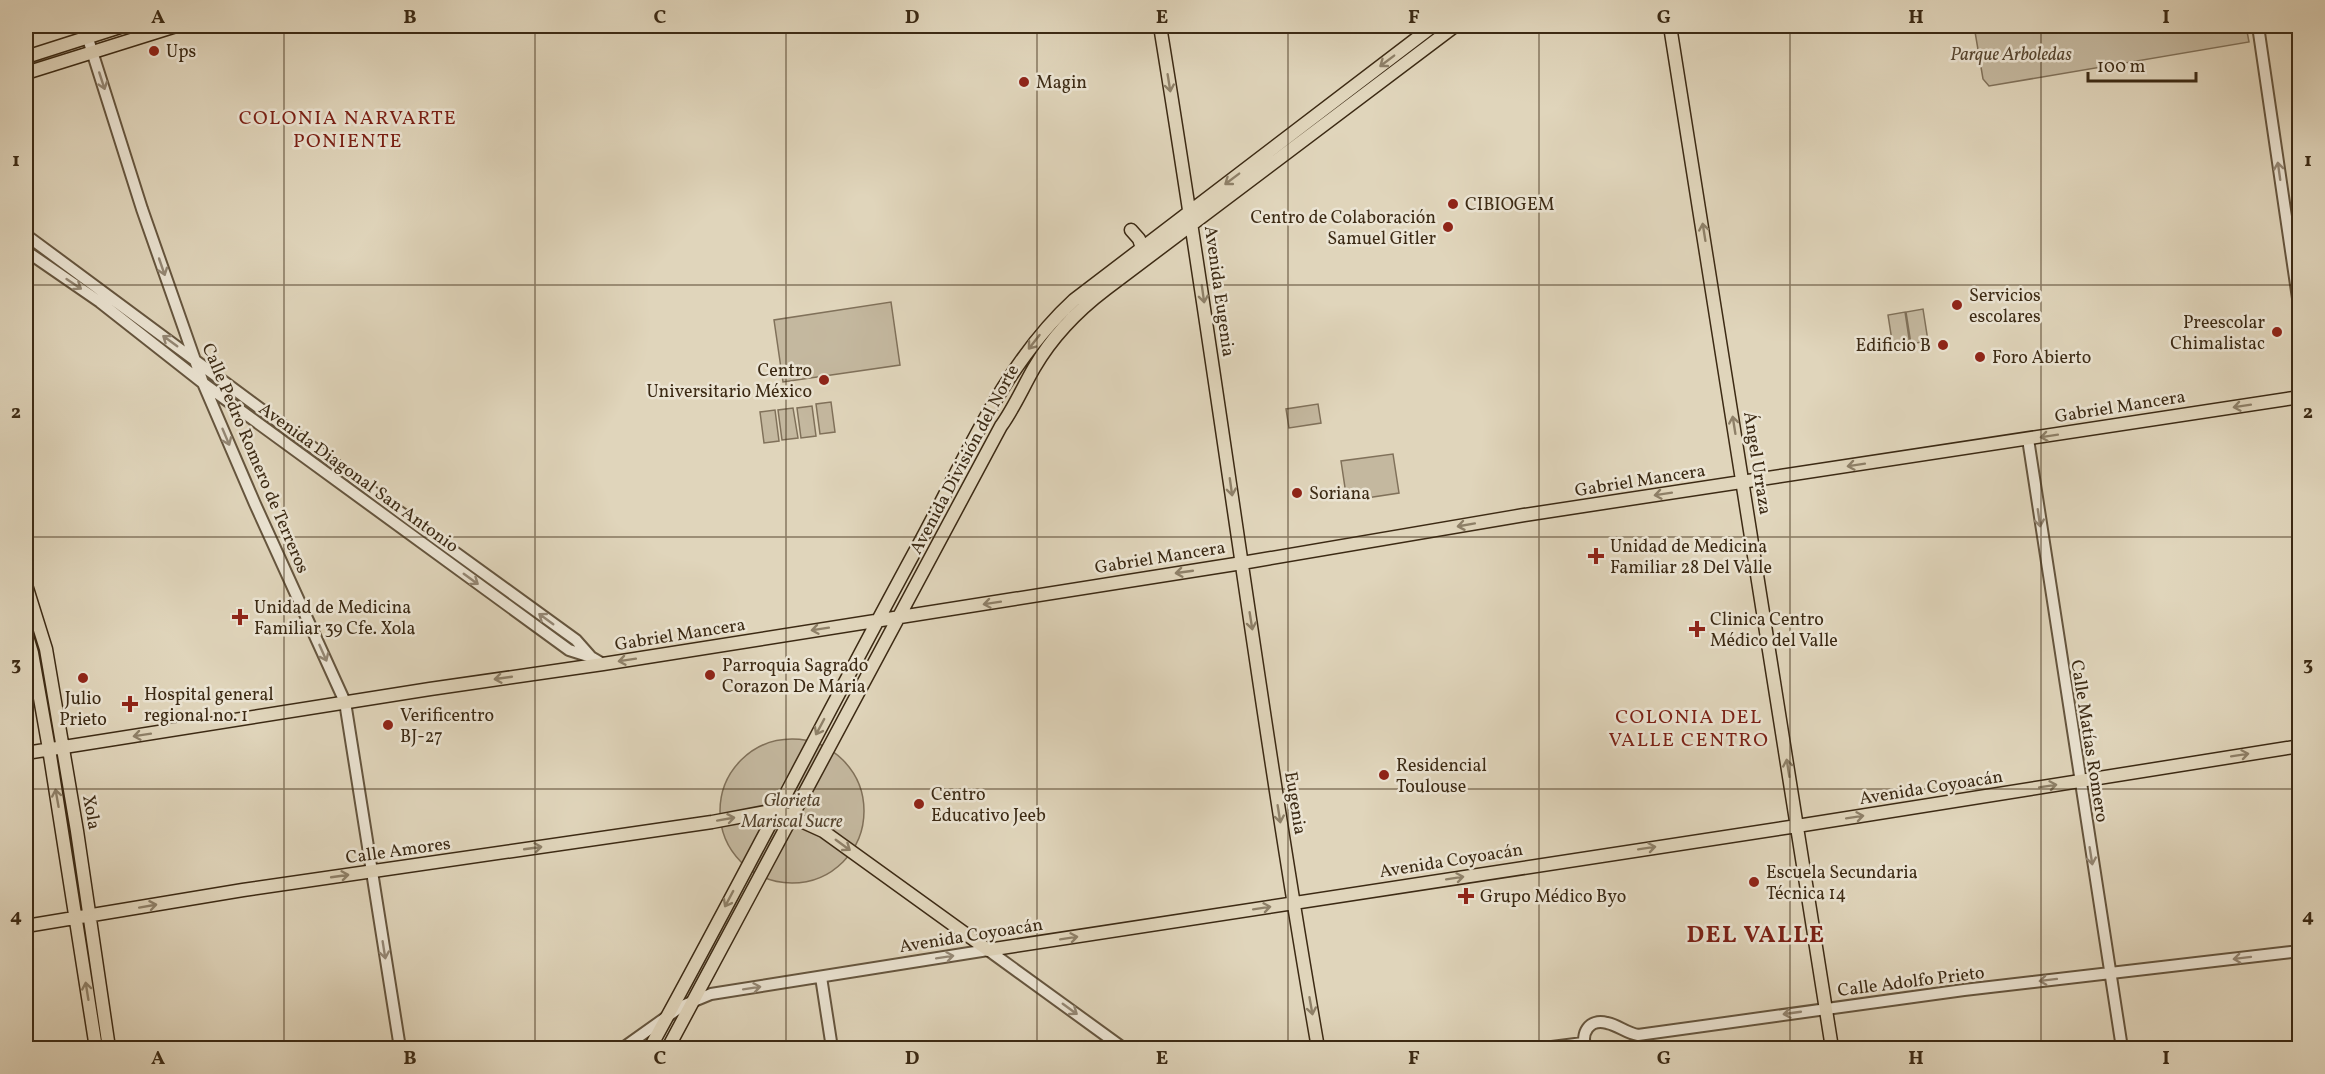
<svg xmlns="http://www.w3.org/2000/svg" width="2325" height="1074" font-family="Vollkorn,serif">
<rect width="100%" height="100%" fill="#e0d5bb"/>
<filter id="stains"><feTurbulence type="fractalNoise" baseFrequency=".00333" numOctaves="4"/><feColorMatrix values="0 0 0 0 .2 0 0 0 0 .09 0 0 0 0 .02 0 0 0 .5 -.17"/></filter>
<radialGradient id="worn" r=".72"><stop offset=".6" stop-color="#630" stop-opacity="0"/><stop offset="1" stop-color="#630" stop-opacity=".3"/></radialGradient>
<path fill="#c4b89f" stroke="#80715a" stroke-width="1.5" d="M1974,26H2246L2249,42L1989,86L1983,79Z
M891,302L900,365L783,382L774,320Z
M1923,309L1928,341L1911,344L1906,312Z
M1905,312L1910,345L1893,347L1888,315Z
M831,402L835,432L820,434L816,404Z
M1318,404L1321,423L1289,428L1286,409Z
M812,406L816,436L801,438L797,408Z
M793,408L798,438L782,440L778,410Z
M775,410L779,441L764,443L760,412Z
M1393,454L1399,493L1347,501L1341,461Z
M720 811a72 72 0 1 1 144 0a72 72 0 1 1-144 0Z"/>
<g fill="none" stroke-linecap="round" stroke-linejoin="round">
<g stroke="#65553e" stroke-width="14">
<path id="minor" d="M84,26L142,209L203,383L255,504L345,702L400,1048
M2258,26L2300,312
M26,235L416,524L576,640L591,657L603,664
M26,251L100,302L203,383L569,650L591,657
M2028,439L2122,1048
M821,977L832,1048
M623,1048L682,1006L711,994L988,950L1123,1048
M1544,1048L1583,1043
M1586,1048C1580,1034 1589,1018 1607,1023C1618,1025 1626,1033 1638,1035L1964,990L2300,951"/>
</g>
<g stroke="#3c2a14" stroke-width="15">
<path id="major" d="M1160,26C1216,366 1259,709 1318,1048
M1670,26L1832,1048
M26,57L123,26
M26,73L176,26
M1131,230L1139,239L1142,248
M26,585L46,649L77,831L109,1048
M26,633L32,653L49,749L96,1048
M26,753L430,689L603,664L1242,563L1524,515L2300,397
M26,926L243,890L712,822L776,810L792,817L823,831L988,950L1797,826L2300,746
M650,1048C742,881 828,711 919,544C965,460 1002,366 1074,300L1433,26
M668,1048L1001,426C1014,408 1023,387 1034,368C1052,337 1077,311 1106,289L1455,26"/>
</g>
<use href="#minor" stroke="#ebe4d3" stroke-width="10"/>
<use href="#major" stroke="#e0d5bb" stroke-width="12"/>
</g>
<defs><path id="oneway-shaft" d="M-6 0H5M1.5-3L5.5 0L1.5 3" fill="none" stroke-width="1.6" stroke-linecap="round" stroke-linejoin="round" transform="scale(1.5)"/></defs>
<g stroke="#8e8068">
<use href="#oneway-shaft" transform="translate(1387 61) rotate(143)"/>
<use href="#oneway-shaft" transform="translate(1169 83) rotate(81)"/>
<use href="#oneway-shaft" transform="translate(1232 179) rotate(143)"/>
<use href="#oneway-shaft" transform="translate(1704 232) rotate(-99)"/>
<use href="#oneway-shaft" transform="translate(1203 294) rotate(82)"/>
<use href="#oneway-shaft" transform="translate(1034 342) rotate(128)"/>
<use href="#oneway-shaft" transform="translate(2242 406) rotate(171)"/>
<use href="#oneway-shaft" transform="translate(1734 425) rotate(-99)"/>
<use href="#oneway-shaft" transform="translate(2049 436) rotate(171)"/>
<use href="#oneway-shaft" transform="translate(1856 465) rotate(171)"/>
<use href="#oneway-shaft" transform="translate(1231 487) rotate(82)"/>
<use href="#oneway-shaft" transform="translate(1663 494) rotate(171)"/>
<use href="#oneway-shaft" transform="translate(1466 525) rotate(170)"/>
<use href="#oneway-shaft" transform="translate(1184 572) rotate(172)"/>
<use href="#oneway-shaft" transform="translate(992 603) rotate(171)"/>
<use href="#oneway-shaft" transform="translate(1251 621) rotate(81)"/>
<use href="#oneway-shaft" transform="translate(820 629) rotate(171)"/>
<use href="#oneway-shaft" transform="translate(627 660) rotate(171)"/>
<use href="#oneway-shaft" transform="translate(503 678) rotate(172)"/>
<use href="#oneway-shaft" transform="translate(820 727) rotate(118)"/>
<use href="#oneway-shaft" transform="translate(142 735) rotate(171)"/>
<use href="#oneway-shaft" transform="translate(2240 755) rotate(-9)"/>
<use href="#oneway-shaft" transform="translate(1788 768) rotate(-99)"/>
<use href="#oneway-shaft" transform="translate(2048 786) rotate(-9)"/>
<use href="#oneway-shaft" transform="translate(57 798) rotate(-100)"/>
<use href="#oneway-shaft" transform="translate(1279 814) rotate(81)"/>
<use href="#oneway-shaft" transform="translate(1855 817) rotate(-9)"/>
<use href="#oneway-shaft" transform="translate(726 819) rotate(-10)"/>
<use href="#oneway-shaft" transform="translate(843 845) rotate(36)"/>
<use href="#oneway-shaft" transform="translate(533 848) rotate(-8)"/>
<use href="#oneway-shaft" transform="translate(1647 848) rotate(-9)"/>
<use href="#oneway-shaft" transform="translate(340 876) rotate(-8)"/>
<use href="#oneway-shaft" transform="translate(1455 878) rotate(-9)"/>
<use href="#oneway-shaft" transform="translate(729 899) rotate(118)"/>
<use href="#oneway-shaft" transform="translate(148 906) rotate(-10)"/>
<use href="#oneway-shaft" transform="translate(1262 908) rotate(-9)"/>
<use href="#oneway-shaft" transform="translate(1069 938) rotate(-9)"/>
<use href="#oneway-shaft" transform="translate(87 991) rotate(-99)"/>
<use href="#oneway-shaft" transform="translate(1311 1006) rotate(80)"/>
</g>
<g stroke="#948774">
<use href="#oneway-shaft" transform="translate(102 81) rotate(72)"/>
<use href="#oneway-shaft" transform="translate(2279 171) rotate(-98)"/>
<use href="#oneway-shaft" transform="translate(162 267) rotate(71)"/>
<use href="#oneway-shaft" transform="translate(74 284) rotate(34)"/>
<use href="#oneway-shaft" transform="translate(170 341) rotate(-144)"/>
<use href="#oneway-shaft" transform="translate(226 437) rotate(67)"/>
<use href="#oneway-shaft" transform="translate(2039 518) rotate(82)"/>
<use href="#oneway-shaft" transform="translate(471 579) rotate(36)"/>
<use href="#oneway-shaft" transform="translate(546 619) rotate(-144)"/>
<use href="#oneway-shaft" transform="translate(323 653) rotate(66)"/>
<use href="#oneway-shaft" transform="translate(2091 856) rotate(81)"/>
<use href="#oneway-shaft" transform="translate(384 950) rotate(81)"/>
<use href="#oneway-shaft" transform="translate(945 957) rotate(-9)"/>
<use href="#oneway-shaft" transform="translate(2242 958) rotate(173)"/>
<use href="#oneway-shaft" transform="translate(2048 980) rotate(173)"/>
<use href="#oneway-shaft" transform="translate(752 988) rotate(-9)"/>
<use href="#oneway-shaft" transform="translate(1070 1009) rotate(36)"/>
<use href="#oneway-shaft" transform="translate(1792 1013) rotate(172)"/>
</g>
<path fill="none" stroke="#3c2a14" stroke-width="1.5" stroke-opacity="0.55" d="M284,26V1048M535,26V1048M786,26V1048M1037,26V1048M1288,26V1048M1539,26V1048M1790,26V1048M2041,26V1048M26,285H2300M26,537H2300M26,789H2300"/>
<g fill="#8f2418" stroke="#ebe4d3" stroke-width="2">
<circle cx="154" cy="51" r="6"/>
<circle cx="1024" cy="82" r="6"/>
<circle cx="1453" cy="204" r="6"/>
<circle cx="1448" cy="227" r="6"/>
<circle cx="1957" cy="305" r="6"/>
<circle cx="2277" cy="332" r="6"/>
<circle cx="1943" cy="345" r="6"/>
<circle cx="1980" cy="357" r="6"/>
<circle cx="824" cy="380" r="6"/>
<circle cx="1297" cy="493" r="6"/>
<path d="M1593 547h6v6h6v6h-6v6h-6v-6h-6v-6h6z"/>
<path d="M237 608h6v6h6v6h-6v6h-6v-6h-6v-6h6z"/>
<path d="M1694 620h6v6h6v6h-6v6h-6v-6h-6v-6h6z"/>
<circle cx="710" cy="675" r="6"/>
<circle cx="83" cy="678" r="6"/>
<path d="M127 695h6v6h6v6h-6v6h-6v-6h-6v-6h6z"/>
<circle cx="388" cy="725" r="6"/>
<circle cx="1384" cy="775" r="6"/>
<circle cx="919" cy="804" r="6"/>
<circle cx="1754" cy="882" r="6"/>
<path d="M1463 887h6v6h6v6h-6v6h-6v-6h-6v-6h6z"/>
</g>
<g text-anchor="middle" stroke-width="5" stroke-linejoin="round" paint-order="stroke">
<g font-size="18" fill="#3c2a14" stroke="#ebe4d3" text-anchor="start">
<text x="166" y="57">Ups</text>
<text x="1036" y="88">Magin</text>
<text x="1465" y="210">CIBIOGEM</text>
<text x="1436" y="223" text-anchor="end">Centro de Colaboración<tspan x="1436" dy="21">Samuel Gitler</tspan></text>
<text x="1969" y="301">Servicios<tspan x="1969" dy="21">escolares</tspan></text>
<text x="2265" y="328" text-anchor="end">Preescolar<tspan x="2265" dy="21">Chimalistac</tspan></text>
<text x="1931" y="351" text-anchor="end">Edificio B</text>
<text x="1992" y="363">Foro Abierto</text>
<text x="812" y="376" text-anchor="end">Centro<tspan x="812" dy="21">Universitario México</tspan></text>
<text x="1309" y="499">Soriana</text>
<text x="1610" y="552">Unidad de Medicina<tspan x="1610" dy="21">Familiar 28 Del Valle</tspan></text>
<text x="254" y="613">Unidad de Medicina<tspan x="254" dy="21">Familiar 39 Cfe. Xola</tspan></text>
<text x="1710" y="625">Clinica Centro<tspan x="1710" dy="21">Médico del Valle</tspan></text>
<text x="722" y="671">Parroquia Sagrado<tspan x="722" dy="21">Corazon De Maria</tspan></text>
<text x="144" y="700">Hospital general<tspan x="144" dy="21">regional no. 1</tspan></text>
<text x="83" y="704" text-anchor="middle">Julio<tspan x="83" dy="21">Prieto</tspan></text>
<text x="400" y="721">Verificentro<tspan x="400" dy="21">BJ-27</tspan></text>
<text x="1396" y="771">Residencial<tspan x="1396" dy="21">Toulouse</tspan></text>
<text x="931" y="800">Centro<tspan x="931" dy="21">Educativo Jeeb</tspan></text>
<text x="1766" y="878">Escuela Secundaria<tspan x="1766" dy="21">Técnica 14</tspan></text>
<text x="1480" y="902">Grupo Médico Byo</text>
</g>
<g font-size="18" font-style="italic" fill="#574630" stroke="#ebe4d3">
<text x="2011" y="60">Parque Arboledas</text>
<text x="792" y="806">Glorieta<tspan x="792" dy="21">Mariscal Sucre</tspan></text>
</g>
<g font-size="18" fill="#3c2a14" stroke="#ebe4d3">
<text transform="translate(1220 291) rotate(82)" y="6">Avenida Eugenia</text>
<text transform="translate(2120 406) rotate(-9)" y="6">Gabriel Mancera</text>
<text transform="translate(256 458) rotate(67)" y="6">Calle Pedro Romero de Terreros</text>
<text transform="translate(964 459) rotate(-62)" y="6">Avenida División del Norte</text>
<text transform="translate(1758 463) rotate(81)" y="6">Ángel Urraza</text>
<text transform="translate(359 477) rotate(36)" y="6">Avenida Diagonal San Antonio</text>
<text transform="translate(1640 480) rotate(-9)" y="6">Gabriel Mancera</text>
<text transform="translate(1160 557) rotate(-9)" y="6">Gabriel Mancera</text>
<text transform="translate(680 634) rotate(-9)" y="6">Gabriel Mancera</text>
<text transform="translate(2090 741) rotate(81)" y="6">Calle Matías Romero</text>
<text transform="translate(1931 787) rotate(-9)" y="6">Avenida Coyoacán</text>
<text transform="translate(1296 803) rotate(81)" y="6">Eugenia</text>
<text transform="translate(92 812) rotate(80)" y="6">Xola</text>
<text transform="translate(398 850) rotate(-8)" y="6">Calle Amores</text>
<text transform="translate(1451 860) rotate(-9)" y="6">Avenida Coyoacán</text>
<text transform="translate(971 935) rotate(-9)" y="6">Avenida Coyoacán</text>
<text transform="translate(1911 981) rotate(-7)" y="6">Calle Adolfo Prieto</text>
</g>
<g font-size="20" letter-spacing="1.5" fill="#7a1f14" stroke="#ebe4d3">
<text x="348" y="124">COLONIA NARVARTE<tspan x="348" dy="23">PONIENTE</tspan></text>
<text x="1689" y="723">COLONIA DEL<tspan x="1689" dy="23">VALLE CENTRO</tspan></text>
</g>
<g font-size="24" font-weight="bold" letter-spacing="1.5" fill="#7a1f14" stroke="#ebe4d3">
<text x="1756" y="942">DEL VALLE</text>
</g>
</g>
<rect width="2325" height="1074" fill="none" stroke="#e0d5bb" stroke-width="66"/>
<path d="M2088 72v9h108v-9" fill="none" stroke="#3c2a14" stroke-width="3"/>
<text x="2097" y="72" font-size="18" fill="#3c2a14" stroke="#ebe4d3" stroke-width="4.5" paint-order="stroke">100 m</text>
<rect x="33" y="33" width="2259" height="1008" fill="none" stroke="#3c2a14" stroke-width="2"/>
<g font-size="20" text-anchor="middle" font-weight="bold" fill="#3c2a14">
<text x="158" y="23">A</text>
<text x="410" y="23">B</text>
<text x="660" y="23">C</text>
<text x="912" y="23">D</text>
<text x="1162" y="23">E</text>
<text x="1414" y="23">F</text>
<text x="1664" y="23">G</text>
<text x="1916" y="23">H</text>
<text x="2166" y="23">I</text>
<text x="16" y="166">1</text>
<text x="2308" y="166">1</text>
<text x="16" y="418">2</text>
<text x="2308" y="418">2</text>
<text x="16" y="670">3</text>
<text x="2308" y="670">3</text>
<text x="16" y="922">4</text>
<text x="2308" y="922">4</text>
<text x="158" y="1064">A</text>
<text x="410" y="1064">B</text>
<text x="660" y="1064">C</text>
<text x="912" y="1064">D</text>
<text x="1162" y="1064">E</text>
<text x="1414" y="1064">F</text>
<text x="1664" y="1064">G</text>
<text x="1916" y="1064">H</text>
<text x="2166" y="1064">I</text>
</g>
<rect width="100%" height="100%" filter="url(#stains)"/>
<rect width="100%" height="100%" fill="url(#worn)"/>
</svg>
